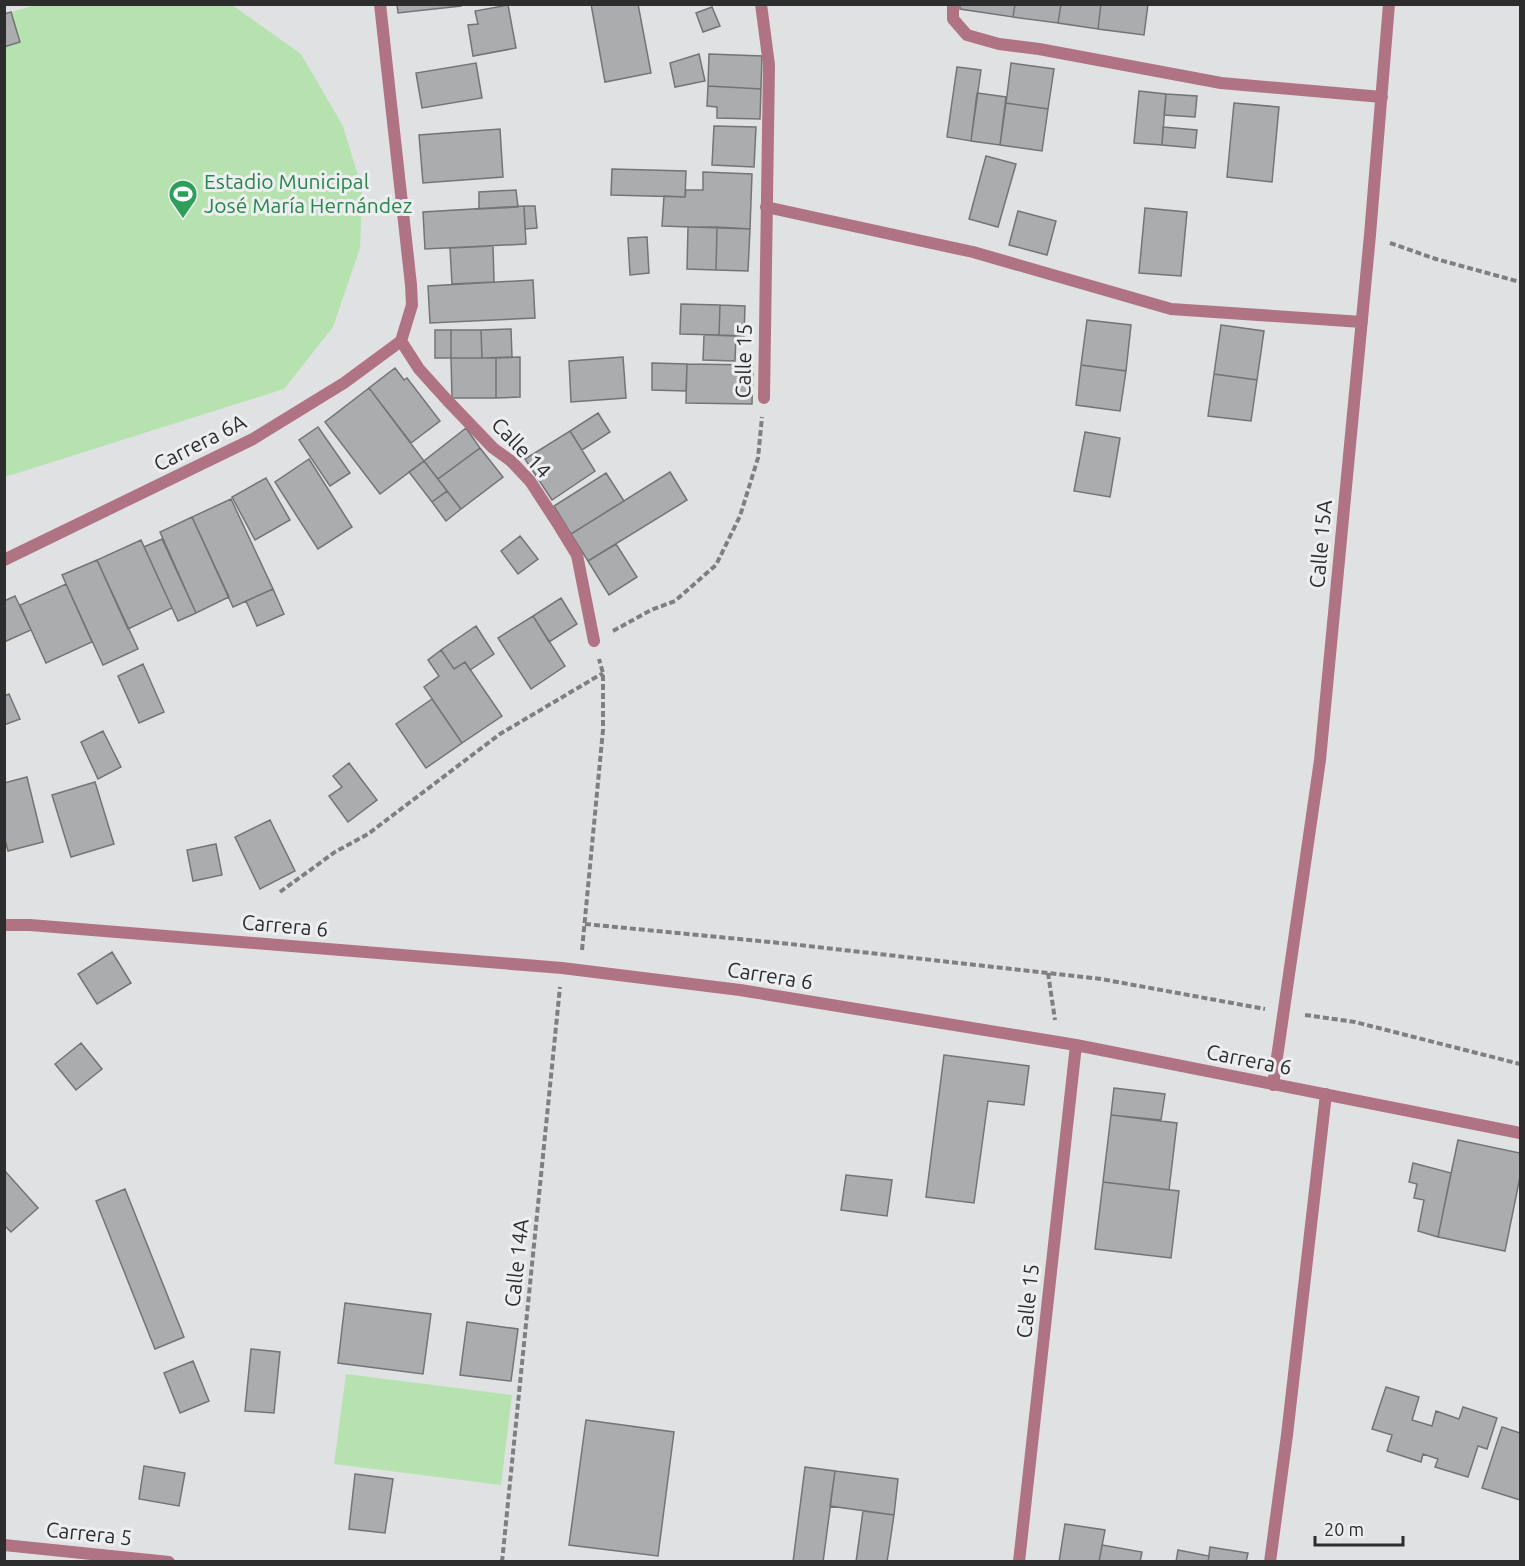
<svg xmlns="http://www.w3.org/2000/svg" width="1525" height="1566" font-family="Ubuntu,sans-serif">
<rect width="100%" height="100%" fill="#e0e1e3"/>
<path fill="#b6e2af" d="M38,4L232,5L301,54L343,126L362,189L360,248L333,327L284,389L5,477V14Z
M346,1374L512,1395L501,1485L334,1464Z"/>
<path fill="#abacae" stroke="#737475" stroke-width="1.5" d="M397,4H461V6L398,13Z
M591,4H638L651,73L605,82Z
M960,4H1015L1013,17L960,9Z
M1015,4H1061L1058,23L1013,17Z
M1061,4H1101L1098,29L1058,23Z
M1101,4H1148L1144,35L1098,29Z
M508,5L516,48L473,56L468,25L478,24L475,11Z
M712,7L720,26L703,32L696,13Z
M11,12L20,42L4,47V14Z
M699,54L705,81L675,87L670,63Z
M709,54L762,56L761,89L708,86Z
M476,63L482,98L422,108L416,73Z
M1011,63L1054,69L1048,109L1006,103Z
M957,67L981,70L971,141L947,137Z
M708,86L761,89L760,119L717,118V107L707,106Z
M1139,91L1166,94L1162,145L1134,143Z
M977,93L1006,97L1000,145L971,141Z
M1166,94L1197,96L1195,117L1164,115Z
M1006,103L1048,109L1042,151L1000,145Z
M1234,103L1279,107L1272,182L1227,177Z
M714,126L756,127L754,167L712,165Z
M1163,127L1197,130L1195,148L1162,145Z
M500,129L503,177L423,183L419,135Z
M986,156L1016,164L998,227L969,219Z
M612,169L686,171L685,197L611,195Z
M703,172L752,174L750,229L662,226L664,196L685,197L686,190H703Z
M516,190L518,207L479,209V192Z
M524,206L526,244L425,249L423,212Z
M524,206H535L537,228L525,229Z
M1145,208L1187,212L1181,276L1139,273Z
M1018,211L1056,221L1047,255L1009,245Z
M688,227H717L716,270L687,269Z
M717,227L750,229L748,271L716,270Z
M647,237L649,273L630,275L628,238Z
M493,246L494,282L452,284L450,248Z
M533,280L535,318L430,323L428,286Z
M681,304L720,305L719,335L680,334Z
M720,305L745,306L744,336L719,335Z
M1087,320L1131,325L1126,371L1081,365Z
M1221,325L1264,331L1257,380L1214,374Z
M511,329L512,357L482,358L481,330Z
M435,330H451V358H435Z
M451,330H481L482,358H451Z
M704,335L736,336L735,361L703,360Z
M520,357V397L496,398V358Z
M623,357L626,398L571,402L569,361Z
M451,358H496V398H452Z
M652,363L687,364L686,391L652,390Z
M687,364L753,365L752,404L686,403Z
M1081,365L1126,371L1120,411L1076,405Z
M395,368L404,380L407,378L440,421L411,443L369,388Z
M1214,374L1257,380L1251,421L1208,416Z
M369,388L424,461L380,494L325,422Z
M598,413L610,432L582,450L570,431Z
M318,427L350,473L330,486L299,440Z
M466,428L480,448L438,479L424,461Z
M570,431L595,471L552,500L525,459Z
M1085,432L1120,438L1110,497L1074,491Z
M480,448L503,477L461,509L438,479Z
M309,459L352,527L318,549L275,482Z
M424,461L447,491L432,502L409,472Z
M670,472L687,500L588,561L571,534Z
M606,473L624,501L571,534L554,506Z
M266,478L290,520L255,540L232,497Z
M447,491L461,509L446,521L432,502Z
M231,499L273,589L233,607L192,517Z
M192,517L229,597L196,613L160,532Z
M520,536L538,559L518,574L501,551Z
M162,539L196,613L178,621L144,547Z
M141,540L172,608L128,629L97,560Z
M616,544L637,577L609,595L588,561Z
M97,560L138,649L103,665L62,575Z
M66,584L92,642L46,663L20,605Z
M273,589L284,614L257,626L246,601Z
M15,596L31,630L4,642V601Z
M561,598L577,624L549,642L533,616Z
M533,616L565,666L531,689L498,638Z
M476,626L494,654L470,670L465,662L454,669L441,650Z
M441,650L454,669L465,662L502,716L462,743L424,687L439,676L428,660Z
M143,664L164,712L139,723L118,676Z
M9,694L20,719L4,725V696Z
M432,699L462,743L426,768L396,724Z
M103,731L121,767L98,779L81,742Z
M349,763L377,800L348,822L329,796L342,787L333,776Z
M27,777L43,842L8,851L4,836V783Z
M95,782L114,844L71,857L52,795Z
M270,820L295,871L260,889L235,837Z
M216,844L222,875L193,881L187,850Z
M112,952L131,983L97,1004L78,974Z
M81,1043L102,1069L76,1090L55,1064Z
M944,1055L1029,1066L1024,1105L988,1101L974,1203L926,1197Z
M1114,1088L1165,1094L1161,1120L1111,1115Z
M1111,1115L1177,1123L1169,1190L1103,1182Z
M1458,1140L1520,1153V1177L1505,1251L1438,1237Z
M1413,1163L1451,1173L1438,1237L1418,1231L1424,1200L1414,1198L1417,1184L1409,1182Z
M4,1170L38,1208L11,1232L4,1225Z
M846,1175L892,1180L887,1216L841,1210Z
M1103,1182L1179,1191L1171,1258L1095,1249Z
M125,1189L184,1337L155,1349L96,1201Z
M345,1303L431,1314L423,1374L338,1363Z
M467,1322L518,1329L511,1381L460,1375Z
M251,1349L280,1352L274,1413L245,1411Z
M193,1361L209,1401L180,1413L164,1373Z
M1386,1387L1419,1397L1412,1420L1432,1426L1436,1411L1459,1419L1463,1407L1497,1418L1487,1449L1478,1446L1468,1477L1435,1467L1438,1459L1423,1454L1421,1462L1387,1451L1392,1435L1372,1429Z
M586,1420L674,1432L658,1556L569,1545Z
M1502,1427L1520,1433V1500L1482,1488Z
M144,1466L185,1473L179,1506L139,1499Z
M805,1467L835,1471L823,1562H793Z
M835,1471L898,1479L894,1515L830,1506Z
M355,1474L393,1479L385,1533L349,1529Z
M863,1511L894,1515L887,1562H856Z
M1065,1524L1105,1530L1099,1562H1059Z
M1102,1545L1142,1552L1140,1562H1099Z
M1210,1547L1248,1553L1246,1562H1208Z
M1178,1550L1209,1556L1208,1562H1176Z"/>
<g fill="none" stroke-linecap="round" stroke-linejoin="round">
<path stroke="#7f7f81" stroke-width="4" stroke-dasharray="6 3" stroke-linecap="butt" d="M1390,243L1436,259L1520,282
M613,631L651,610L675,601L716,565L740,516L758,458L762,417
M280,892L335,852L368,834L500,734L603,673
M585,924L790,944L1101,979L1265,1009
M582,950L603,730V673L599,659
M1048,973L1055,1020
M1305,1015L1355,1022L1520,1064
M502,1562L560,987"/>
<path stroke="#af7383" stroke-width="12" d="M380,4L411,285L412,305L401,341L419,369L447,400L493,448L511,461L530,481L558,524L577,555L594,641
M761,4L769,65L764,398
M953,4V19L967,35L999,44L1039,49L1221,83L1382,97
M766,207L973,252L1171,309L1362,322
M4,560L253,439L344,383L401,341
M4,925H30L562,968L740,990L1076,1045L1520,1133
M1273,1085L1320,760L1370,235L1389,4
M1019,1562L1076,1045
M1270,1562L1287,1435L1326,1094"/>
<path stroke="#af7383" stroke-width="12" d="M4,1545L169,1562"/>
</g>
<defs>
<g id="stadium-pin" transform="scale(1.5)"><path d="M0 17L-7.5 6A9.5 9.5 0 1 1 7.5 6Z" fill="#2e9e5b" stroke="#edeef0"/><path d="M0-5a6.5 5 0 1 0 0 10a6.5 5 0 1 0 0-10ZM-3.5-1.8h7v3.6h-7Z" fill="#fff"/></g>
</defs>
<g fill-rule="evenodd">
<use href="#stadium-pin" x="183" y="194"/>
</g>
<g text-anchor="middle" stroke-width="6" stroke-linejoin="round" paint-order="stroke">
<g font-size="21" fill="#27864d" stroke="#edeef0" text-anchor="start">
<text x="204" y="189">Estadio Municipal<tspan x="204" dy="24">José María Hernández</tspan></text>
</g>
<g font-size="21" fill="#2d2d2e" stroke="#edeef0">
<text transform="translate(744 361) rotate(-89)" y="7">Calle 15</text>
<text transform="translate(200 443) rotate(-27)" y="7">Carrera 6A</text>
<text transform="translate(521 448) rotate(46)" y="7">Calle 14</text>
<text transform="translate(1321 544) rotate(-85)" y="7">Calle 15A</text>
<text transform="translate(285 926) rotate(5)" y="7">Carrera 6</text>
<text transform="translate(770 976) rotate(9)" y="7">Carrera 6</text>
<text transform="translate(1249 1060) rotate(11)" y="7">Carrera 6</text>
<text transform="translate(517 1263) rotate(-84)" y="7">Calle 14A</text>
<text transform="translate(1028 1301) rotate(-84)" y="7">Calle 15</text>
<text transform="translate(89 1534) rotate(6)" y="7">Carrera 5</text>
</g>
</g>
<rect width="1525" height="1566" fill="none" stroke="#2d2d2e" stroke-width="12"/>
<path d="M1315 1536v9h88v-9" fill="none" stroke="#2d2d2e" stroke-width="3"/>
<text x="1324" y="1536" font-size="18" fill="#2d2d2e" stroke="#edeef0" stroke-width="4.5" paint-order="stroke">20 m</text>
</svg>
